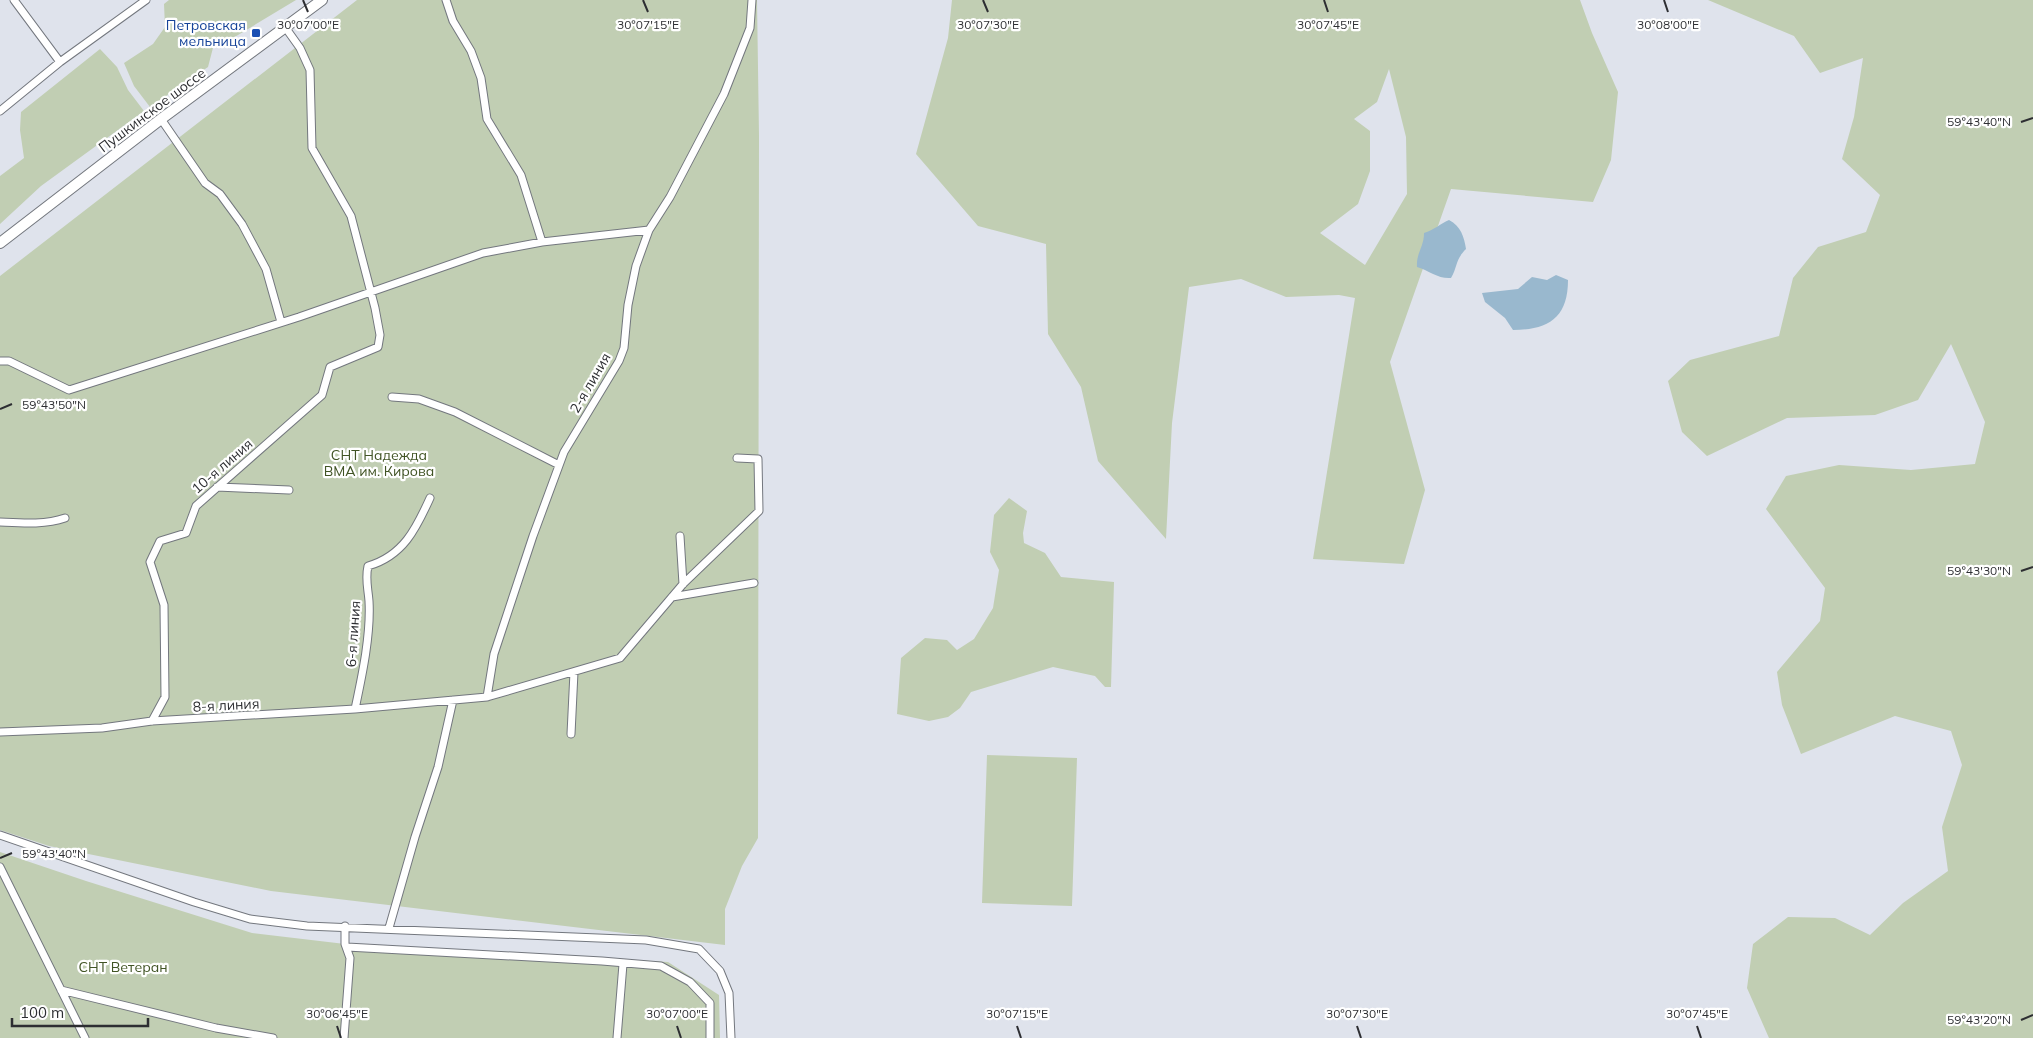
<svg xmlns="http://www.w3.org/2000/svg" width="2033" height="1038" font-family="Mulish,sans-serif">
<rect width="100%" height="100%" fill="#dfe3ec"/>
<path fill="#c1ceb3" fill-rule="evenodd" d="M169,0H296L233,38L214,44L208,67L150,107L134,86L124,63L153,44L165,27L164,4Z
M357,0H757L759,136L758,838L742,866L725,909V945L271,891L49,846L0,830V276Z
M952,0H1580L1592,33L1618,92L1611,160L1593,202L1451,189L1390,362L1425,490L1404,564L1313,559L1355,298L1339,295L1286,297L1241,279L1189,287L1172,423L1166,539L1098,461L1081,387L1048,334L1046,244L978,226L916,154L948,38ZM1389,69L1406,137L1407,194L1365,265L1320,233L1358,204L1370,171V131L1354,119L1377,102Z
M1708,0H2033V1038H1769L1747,988L1753,944L1788,917L1835,918L1870,935L1903,903L1948,871L1942,827L1962,765L1951,731L1895,716L1801,754L1782,705L1777,672L1820,621L1825,588L1766,509L1786,476L1839,465L1911,470L1975,464L1985,422L1951,344L1918,400L1875,415L1787,418L1707,456L1682,432L1668,381L1690,360L1779,336L1793,278L1818,247L1866,232L1880,195L1842,159L1854,117L1863,58L1820,73L1794,36Z
M100,49L117,67L128,90L144,111L41,186L0,224V176L24,158L20,130L21,112Z
M1009,498L1027,511L1023,533L1024,543L1045,553L1061,577L1114,582L1111,687H1105L1095,676L1053,667L971,692L960,708L948,717L929,721L897,714L901,658L925,638L947,640L957,650L974,639L993,608L999,570L990,552L994,515Z
M987,755L1077,758L1072,906L982,903Z
M0,852L86,881L252,933L345,944L668,962L719,995L720,1038H0Z"/>
<path fill="#99b8ce" d="M1449,220C1461,226 1464,237 1466,249C1455,260 1458,266 1451,278C1438,279 1430,271 1417,267C1416,253 1424,247 1424,233C1434,230 1440,224 1449,220Z
M1556,275L1568,280C1568,318 1548,330 1513,330L1505,318L1485,302L1482,293L1518,289L1532,277L1547,280Z"/>
<g fill="none" stroke-linecap="round" stroke-linejoin="round">
<g stroke="#73777e" stroke-width="9">
<path id="minor" d="M14,0L60,62
M446,0L453,21L471,51L481,78L487,119L521,175L542,242
M0,111L60,62L146,0
M161,119L205,183L220,194L242,224L266,269L281,322
M0,361H9L69,390L299,317L483,253L542,242L649,230
M392,397L419,399L455,412L559,465
M217,487L289,490
M0,522C21,523 45,525 65,518
M680,536L683,584
M672,597L754,583
M487,697L620,658L683,584L759,511L758,459L737,458
M355,709C362,676 371,635 369,601C368,588 365,579 368,566C403,556 416,529 430,498
M152,721L165,697L164,605L150,562L160,541L186,533L196,506L322,395L330,367L378,347L380,335L375,308L351,216L312,148L310,70L300,48L285,27
M0,732L102,728L152,721L355,709L487,697L494,654L533,536L564,452L619,361L624,348L628,305L636,266L649,230L670,197L724,94L750,28L752,0
M571,734L574,672
M0,835L194,902L250,919L307,926L646,940L699,949L720,971L729,993L731,1038
M0,867L85,1038
M389,928L415,837L438,767L453,700
M347,947L602,961L661,966L690,982L710,1003V1038
M61,990L216,1028L273,1038
M344,1038L350,958L345,944V926
M617,1038L623,964"/>
</g>
<g stroke="#73777e" stroke-width="12">
<path id="secondary" d="M0,243L161,119L322,0"/>
</g>
<use href="#minor" stroke="#fff" stroke-width="7"/>
<use href="#secondary" stroke="#fff" stroke-width="10"/>
</g>
<path fill="none" stroke="#2d2e32" stroke-width="2" d="M303,0L308,12M643,0L648,12M983,0L988,12M1324,0L1328,12M1664,0L1668,12M2021,122L2033,118M0,409L12,404M2021,571L2033,567M0,858L12,853M2021,1020L2033,1015M337,1026L341,1038M677,1026L681,1038M1017,1026L1021,1038M1357,1026L1361,1038M1697,1026L1701,1038"/>
<rect fill="#1a4fb4" stroke="#fff" stroke-width="2" x="251" y="28" width="10" height="10" rx="2.5"/>
<g text-anchor="middle" stroke-width="4.5" stroke-linejoin="round" paint-order="stroke">
<g font-size="14" fill="#164399" stroke="#fff" text-anchor="end">
<text x="246" y="30">Петровская<tspan x="246" dy="16">мельница</tspan></text>
</g>
<g font-size="14" fill="#2d2e32" stroke="#fff">
<text transform="translate(152 110) rotate(-37)" y="5">Пушкинское шоссе</text>
<text transform="translate(590 383) rotate(-60)" y="5">2-я линия</text>
<text transform="translate(222 466) rotate(-41)" y="5">10-я линия</text>
<text transform="translate(353 634) rotate(-86)" y="5">6-я линия</text>
<text transform="translate(226 705) rotate(-3)" y="5">8-я линия</text>
</g>
<g font-size="14" fill="#415425" stroke="#fff">
<text x="379" y="460">СНТ Надежда<tspan x="379" dy="16">ВМА им. Кирова</tspan></text>
<text x="123" y="972">СНТ Ветеран</text>
</g>
</g>
<g font-size="12" text-anchor="middle" fill="#2d2e32" stroke="#fff" stroke-width="4.5" stroke-linejoin="round" paint-order="stroke">
<text x="1668" y="29">30°08'00"E</text>
<text x="308" y="29">30°07'00"E</text>
<text x="648" y="29">30°07'15"E</text>
<text x="988" y="29">30°07'30"E</text>
<text x="1328" y="29">30°07'45"E</text>
<text x="1979" y="126">59°43'40"N</text>
<text x="54" y="409">59°43'50"N</text>
<text x="1979" y="575">59°43'30"N</text>
<text x="54" y="858">59°43'40"N</text>
<text x="337" y="1018">30°06'45"E</text>
<text x="677" y="1018">30°07'00"E</text>
<text x="1017" y="1018">30°07'15"E</text>
<text x="1357" y="1018">30°07'30"E</text>
<text x="1697" y="1018">30°07'45"E</text>
<text x="1979" y="1024">59°43'20"N</text>
</g>
<path d="M12 1018v8h136v-8" fill="none" stroke="#2d2e32" stroke-width="2.5"/>
<text x="20" y="1018" font-size="15" fill="#2d2e32" stroke="#ffffff" stroke-width="4" paint-order="stroke">100 m</text>
</svg>
